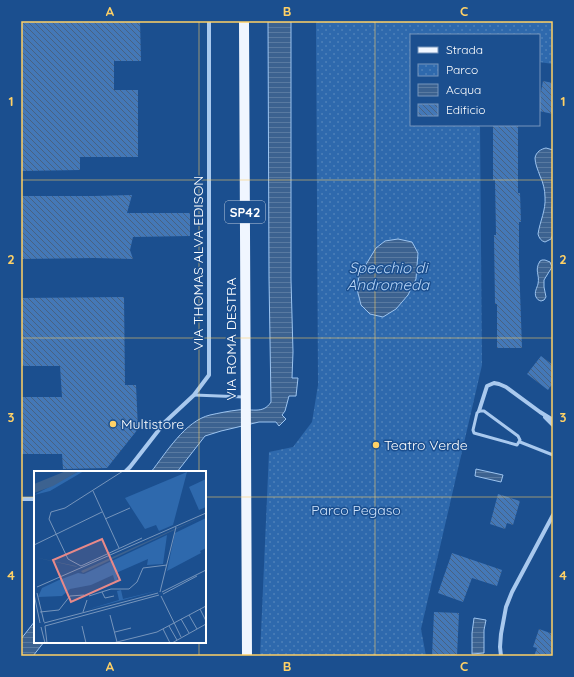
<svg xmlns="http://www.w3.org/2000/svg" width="574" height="677" font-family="Quicksand,sans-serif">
<defs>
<pattern id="park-dots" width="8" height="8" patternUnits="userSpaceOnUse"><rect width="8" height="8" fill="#2e69ad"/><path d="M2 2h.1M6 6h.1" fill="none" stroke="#4d80b9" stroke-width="1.8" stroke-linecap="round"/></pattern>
<pattern id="water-rules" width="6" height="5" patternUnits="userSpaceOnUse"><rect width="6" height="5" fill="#3c6290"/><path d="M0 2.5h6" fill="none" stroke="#597aa1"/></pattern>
<pattern id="building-back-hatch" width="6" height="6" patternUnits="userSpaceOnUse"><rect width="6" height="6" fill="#4478b7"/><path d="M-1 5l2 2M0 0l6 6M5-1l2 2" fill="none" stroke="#486282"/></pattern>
</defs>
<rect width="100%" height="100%" fill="#1b4f8f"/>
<path fill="url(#park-dots)" d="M316,21H544L553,22V64L539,62V35H411V125H480L482,365L421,629L426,656H260L269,452L293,447L312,422L318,385Z"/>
<path fill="url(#water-rules)" stroke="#9cc4f0" d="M268,21H291V280L293,352L292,378H298L296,396H289L285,411L282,415L286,419L279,426L276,422H259L238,427L221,431L205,436L177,472H151C166,453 185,421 210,415C219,413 229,411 238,410C250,408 263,415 271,402L269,278Z
M546,148L553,150V197L552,210L553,234L551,239L545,242C541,241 539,238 538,234C540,221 546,210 545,197C545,190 543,182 540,176C538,170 535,164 535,158C536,152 541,149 546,148Z
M398,239L412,242L418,253L416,279L408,295L396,309L383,317L370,314L361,305L357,289L359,276L376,248L385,241Z
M542,260H545L550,262L552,267L544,280V287L546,297L544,300L541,301C538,300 538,300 536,297C534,292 537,288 538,284C540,274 534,271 540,261Z
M476,469L503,475L501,482L475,476Z
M474,618L486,620L484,630V653L472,654V633Z
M35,621V642H44L33,656H21V639Z"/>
<path fill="url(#building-back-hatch)" d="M21,21H140L141,61H114V90H138V157H80V170L21,171Z
M543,81L553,83V114L539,111V102Z
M493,125H518V193H520L521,222H519V262L522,348H497V304H495L494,235H496L495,180H493Z
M132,195L127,213H190V236L133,237L130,250L133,259L94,258L21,259V196H94Z
M124,297L125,385H136L138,429L107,468L63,469L62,454H21V397H62L60,366H21V298Z
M541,356L553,365V383L548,390L527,374Z
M498,494L520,501L513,525L507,523L505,529L490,524Z
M452,553L502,570L497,586L472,578L463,602L438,593Z
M434,612L459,613L457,656H432Z
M539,629L553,634V656H534L537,648L533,647Z"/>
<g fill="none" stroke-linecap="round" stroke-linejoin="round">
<path stroke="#a9c9ee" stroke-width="3" d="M194,395L244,397
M479,411H484L518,436L520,440L517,445L474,433L473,430L477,413Z
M520,442L553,455"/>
<path stroke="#a9c9ee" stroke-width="4" d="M479,411L487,386L494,383L499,384L506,387L540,412L553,420
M545,417L553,425
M125,472L130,467L165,422L194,395L209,375V21
M21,499H35
M501,656L500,647L501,634L506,607L512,592L553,515"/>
<path stroke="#f0f6ff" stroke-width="10" d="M244,21L247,656"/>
</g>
<path fill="none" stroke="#ffd166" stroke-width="1" stroke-opacity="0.55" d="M199,21V472M375,21V656M21,180H553M21,338H553M21,497H35M205,497H553M199,642V656"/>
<g fill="#ffd166" stroke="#1b4f8f" stroke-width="1.5">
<circle cx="113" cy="424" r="4"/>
<circle cx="376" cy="445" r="4"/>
</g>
<g text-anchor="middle" stroke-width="3" stroke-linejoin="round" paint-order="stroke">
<rect fill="#1b4f8f" stroke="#bbcadd" stroke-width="1" x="225" y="201" width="40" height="22" rx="3"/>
<g font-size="13" font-weight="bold" fill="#fff">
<text x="245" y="217">SP42</text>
</g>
<g font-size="14" fill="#fff" stroke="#1b4f8f">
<text transform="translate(198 263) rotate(-90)" y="5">VIA THOMAS ALVA EDISON</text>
<text transform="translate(231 339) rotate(-90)" y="5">VIA ROMA DESTRA</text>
</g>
<g font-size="14" fill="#fff" stroke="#1b4f8f" text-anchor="start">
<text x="121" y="429">Multistore</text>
<text x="384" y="450">Teatro Verde</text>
</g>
<g font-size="14" fill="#cfe3fa" stroke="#1b4f8f">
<text x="356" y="515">Parco Pegaso</text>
</g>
<g font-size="15" font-style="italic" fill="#b5d3f5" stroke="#1b4f8f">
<text x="388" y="273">Specchio di<tspan x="388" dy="17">Andromeda</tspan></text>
</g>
</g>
<g transform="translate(34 471)">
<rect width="172" height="172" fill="#1b4f8f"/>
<path d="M45,0H50L16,20L0,24ZM172,47V77L166,80L167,82L133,100L141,62Z" fill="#2e69ad"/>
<path d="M153,1L139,54L125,60L122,54L111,58L91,27ZM172,8V36L165,39L155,16ZM133,64L129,93L113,94L114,88L82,102L84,110L81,111L79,104L57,114L36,118L28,125L4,126L8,117L25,109L44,102L50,103ZM87,119L89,128L126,119L52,139L85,129L83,120Z" fill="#2e69ad"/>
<path d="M32,0H45L19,15L0,22V13ZM172,44L49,102L43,96L0,86L42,95L47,100Z" fill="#3c6290"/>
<path fill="none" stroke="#7695bc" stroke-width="1" d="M89,0L31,37L17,41L15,48L34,88L47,95L108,67M59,20L85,77M71,48L96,37M0,74L68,41M3,116L172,42M68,121L71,127L80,125M126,121L142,56M128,121L172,99M3,122L10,151M0,123L6,152M129,123L163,105M55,125L77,118H95L103,111L109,97L133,94M127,125L147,166M166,138L172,150M6,141L25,139L36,125L50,124M49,141L53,129M76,144L83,171M155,144L163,158M147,148L155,162M10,152L124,122M11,155L125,124M11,155L13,172M48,155L52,172M135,155L143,169M7,156L11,172M129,158L136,172M81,161L97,157M79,172L123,161L172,135M138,172L172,153"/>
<path fill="#e88989" fill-opacity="0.15" stroke="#e88989" stroke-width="2" d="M68,68L86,109L37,131L19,89Z"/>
<rect width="172" height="172" fill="none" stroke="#fff" stroke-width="2"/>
</g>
<rect width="574" height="677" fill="none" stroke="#1b4f8f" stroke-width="44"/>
<rect x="410" y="34" width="130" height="92" fill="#1b4f8f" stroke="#7695bc"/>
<rect x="418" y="47" width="20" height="6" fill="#f0f6ff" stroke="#7695bc"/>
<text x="446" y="54" font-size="12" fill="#ffffff">Strada</text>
<rect x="418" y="64" width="20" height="12" fill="url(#park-dots)" stroke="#7695bc"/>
<text x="446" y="74" font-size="12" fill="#ffffff">Parco</text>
<rect x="418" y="84" width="20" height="12" fill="url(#water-rules)" stroke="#7695bc"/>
<text x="446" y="94" font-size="12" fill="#ffffff">Acqua</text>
<rect x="418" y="104" width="20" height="12" fill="url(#building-back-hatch)" stroke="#7695bc"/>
<text x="446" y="114" font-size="12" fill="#ffffff">Edificio</text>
<rect x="22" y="22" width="530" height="633" fill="none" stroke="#ffd166" stroke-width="1.5"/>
<g font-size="13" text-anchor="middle" font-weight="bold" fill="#ffd166">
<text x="110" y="16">A</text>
<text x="287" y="16">B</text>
<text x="464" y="16">C</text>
<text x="11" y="106">1</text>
<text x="563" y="106">1</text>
<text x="11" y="264">2</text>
<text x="563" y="264">2</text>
<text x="11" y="422">3</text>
<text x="563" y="422">3</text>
<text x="11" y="580">4</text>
<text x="563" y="580">4</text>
<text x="110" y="671">A</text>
<text x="287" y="671">B</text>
<text x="464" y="671">C</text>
</g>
</svg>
